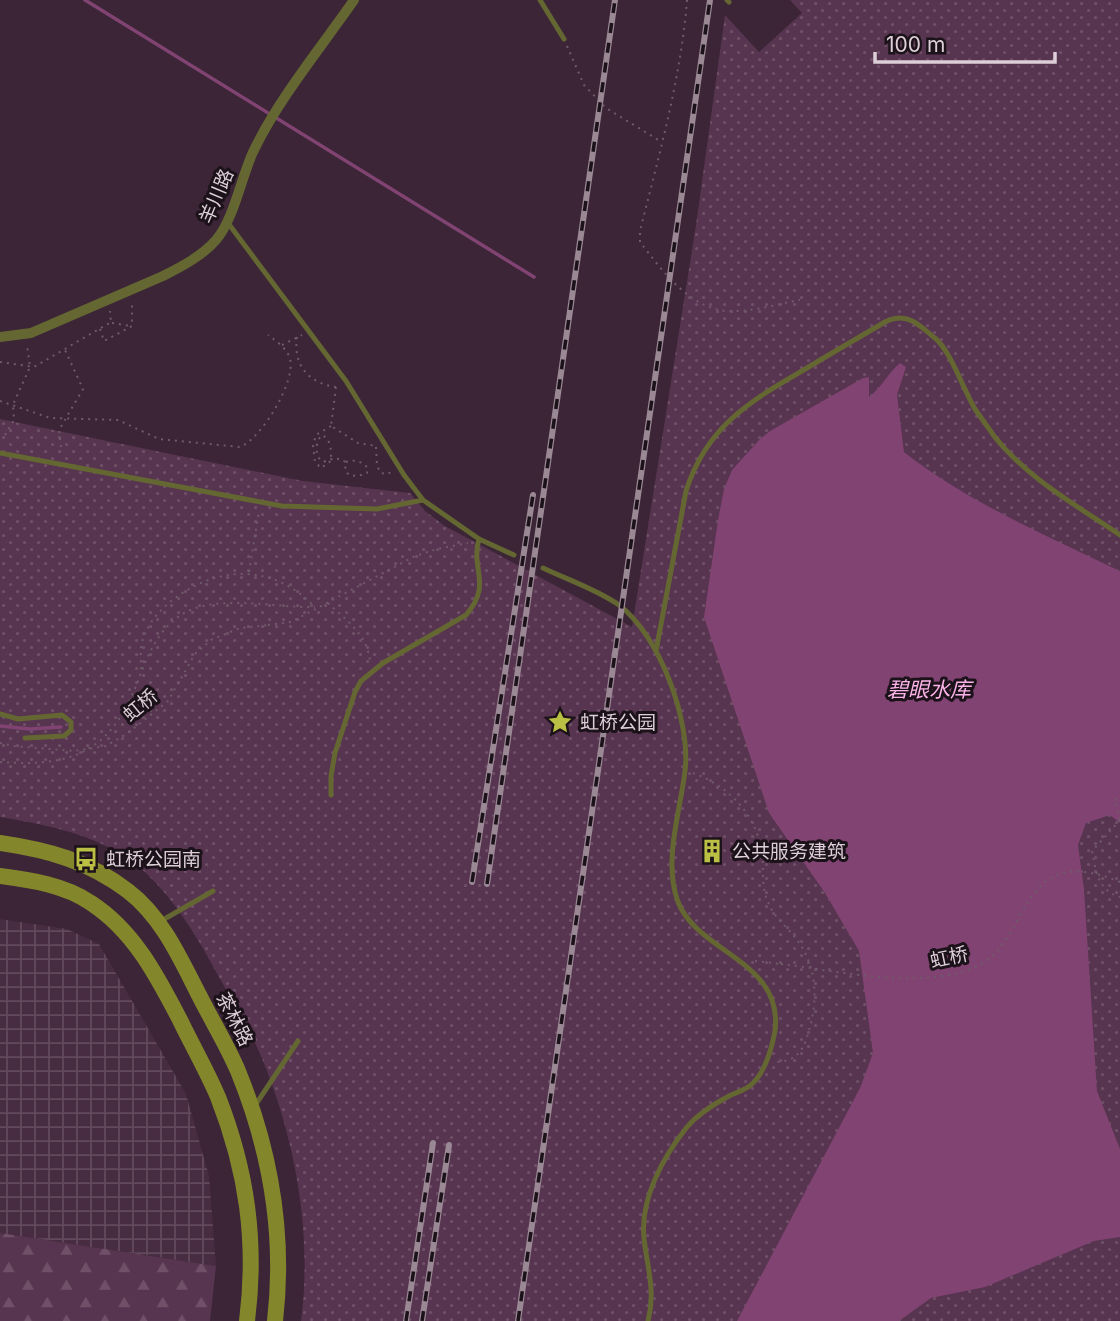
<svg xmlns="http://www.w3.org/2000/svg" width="1120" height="1321" font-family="Inter,'Noto Sans SC',sans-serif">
<defs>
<pattern id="industrial-grid" width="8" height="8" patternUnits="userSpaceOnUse" patternTransform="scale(1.75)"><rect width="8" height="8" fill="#482c41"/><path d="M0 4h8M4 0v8" fill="none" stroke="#62495c"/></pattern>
<pattern id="forest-firs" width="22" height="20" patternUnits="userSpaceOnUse" patternTransform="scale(1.75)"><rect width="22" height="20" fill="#57344f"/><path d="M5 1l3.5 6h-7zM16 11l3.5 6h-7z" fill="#6f5068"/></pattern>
<pattern id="park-dots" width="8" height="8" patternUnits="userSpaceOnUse" patternTransform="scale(1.75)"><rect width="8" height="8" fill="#57344f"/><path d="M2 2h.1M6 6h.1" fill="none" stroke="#6f5068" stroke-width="1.8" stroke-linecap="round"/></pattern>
</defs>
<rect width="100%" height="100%" fill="#3b2536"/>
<path fill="url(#industrial-grid)" d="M0,919L67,929L99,944L186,1094L209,1176L216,1266L0,1233Z"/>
<path fill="url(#forest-firs)" d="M0,1233L216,1266L210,1321H0Z"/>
<path fill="url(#park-dots)" d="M790,0H1120V1321H301C312,1238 297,1149 267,1071C255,1038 236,1008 219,977C195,933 165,881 121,854C84,832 42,824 0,817V419L303,481L410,493L425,511L445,526L632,627L696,225L725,15L759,52L802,13Z"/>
<path fill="#804372" d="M900,363L906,367L897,395L904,452C969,503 1046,535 1120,571V823L1110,815L1086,823L1078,845L1084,889L1097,1091L1120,1149V1237L1094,1241L985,1287L931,1298L899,1321H737L860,1088L873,1053L859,951L825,893L769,813L704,617L718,520L724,489L732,470L760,439L770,431L863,378L869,377V397C881,388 888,373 900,363Z"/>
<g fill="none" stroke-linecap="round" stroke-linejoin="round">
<path stroke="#804372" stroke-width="3.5" d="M85,0L534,277
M0,726L30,729L61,727"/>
<path stroke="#6f5b6a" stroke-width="2" stroke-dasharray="2 5" stroke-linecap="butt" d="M687,0C681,78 659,155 640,231V242C661,269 690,310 729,311C753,312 777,304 800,300
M567,46L584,85L606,108L660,141
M112,323L131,326
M100,329L104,341L132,326V301
M297,337C293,365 308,383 336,387
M282,345L302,335
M0,362L34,367L111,322L110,311
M336,387L331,426L358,443L376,446
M0,401L50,418L118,420L159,439L240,447C261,439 296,382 290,359C287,348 276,341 268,335
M331,426L316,435L313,446L315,462L321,468L331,461C331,452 332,440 322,435C315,442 314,456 323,462C334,458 336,457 346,462L345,470L349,475L358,476L367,473L368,468C361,461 355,459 346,462
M5,435L14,420L13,405L16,398L30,367L27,345
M61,447L59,430L83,389L65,350
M376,447L377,466L381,473L388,474L392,471
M249,572L259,511
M328,603C346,620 368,635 370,662
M268,625L291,622L415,556L437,549L468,543
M141,669C141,661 140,651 142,642C148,622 161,608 178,596C224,564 275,566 315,607
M0,762C79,768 114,748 141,673C151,647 165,619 193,609C229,596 277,608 315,607
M693,773C729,786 757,815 762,854C764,870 761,887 768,902C773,916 785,925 794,936C818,965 819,1002 807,1037C802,1053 794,1061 777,1062
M1120,819L1114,800L1120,798
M1120,820L1092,851C1096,871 1097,890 1120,897
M755,961L781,964"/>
<path stroke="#646732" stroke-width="5" d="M540,0L564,39
M727,0L729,2
M228,223L346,381L404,475L423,500L479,539L514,555
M0,453L282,506L377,509L423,500
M543,568C568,580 596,589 619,605C660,636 691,721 685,771C680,813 663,861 678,902C698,953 784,961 775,1031C772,1047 765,1072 752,1084C746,1090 737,1092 729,1096C714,1104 698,1114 687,1127C663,1157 640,1199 644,1238C647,1267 656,1291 648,1321
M656,651L686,491C706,428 748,402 802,371C830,354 858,338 885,322C907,311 919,325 936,339C951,352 964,391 975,409C981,418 988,427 994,436C1027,478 1076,505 1120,535
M0,714L18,719L62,715L71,722V730L64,736L25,738
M331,795V776L335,753L355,692L361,681L383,663L466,615C493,584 470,569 479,539
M161,921L213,891
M254,1107L298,1041"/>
<path stroke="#646732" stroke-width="10" d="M0,337L31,333L163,276C181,267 202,256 216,240C234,219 241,178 253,152C279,98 320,49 354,0"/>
<path stroke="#83862b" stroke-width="16" d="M0,843C48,850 89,861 128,891C162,917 180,958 199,995C212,1021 227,1045 238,1071C271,1152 285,1235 275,1321
M0,876C31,880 65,885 91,903C134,931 157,976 180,1020C192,1045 207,1071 218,1097C247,1171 257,1242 247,1321"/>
<g stroke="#9a8895" stroke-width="6">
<path id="rail" d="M472,882L533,495
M487,884L615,0
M406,1321L433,1143
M422,1321L449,1145
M518,1321L710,0"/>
</g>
<use href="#rail" stroke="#1c1219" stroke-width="3.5" stroke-dasharray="10" stroke-linecap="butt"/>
<path stroke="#6f5b6a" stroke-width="2" stroke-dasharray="2 5" stroke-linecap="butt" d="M0,743L14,746L74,751L106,746L128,733L168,701L195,654L211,640L240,628L268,625
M781,964C839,971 918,990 973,968C1034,944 1014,838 1120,882"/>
</g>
<defs>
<g id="sight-bare" transform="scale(1.89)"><path d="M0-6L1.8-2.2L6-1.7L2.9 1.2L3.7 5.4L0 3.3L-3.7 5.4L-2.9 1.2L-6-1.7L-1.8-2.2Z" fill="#bbc044" stroke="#1c1219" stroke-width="2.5" paint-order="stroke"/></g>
<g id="building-bare" transform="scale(1.89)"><path d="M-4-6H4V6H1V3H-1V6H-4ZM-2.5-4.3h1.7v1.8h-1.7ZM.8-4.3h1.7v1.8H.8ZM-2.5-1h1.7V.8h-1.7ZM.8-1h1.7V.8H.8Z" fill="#bbc044" stroke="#1c1219" stroke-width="2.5" paint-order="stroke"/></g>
<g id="bus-bare" transform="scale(1.89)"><path d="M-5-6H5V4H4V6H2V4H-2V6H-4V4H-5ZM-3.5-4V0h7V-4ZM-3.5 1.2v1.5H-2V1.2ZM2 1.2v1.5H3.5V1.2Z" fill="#bbc044" stroke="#1c1219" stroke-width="2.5" paint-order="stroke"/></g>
</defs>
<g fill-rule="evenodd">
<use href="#sight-bare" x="560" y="722"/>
<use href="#building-bare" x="712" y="851"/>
<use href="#bus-bare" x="86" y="859"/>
</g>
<g text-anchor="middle" stroke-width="6" stroke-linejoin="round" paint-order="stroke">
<g font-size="19" fill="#ddced8" stroke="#1c1219">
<text transform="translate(216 196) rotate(-67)" y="7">羊川路</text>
<text transform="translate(140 705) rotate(-40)" y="7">虹桥</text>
<text transform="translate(949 957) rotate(-12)" y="7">虹桥</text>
<text transform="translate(235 1019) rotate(63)" y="7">茶林路</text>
</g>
<g font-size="19" fill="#ddced8" stroke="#1c1219" text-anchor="start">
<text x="580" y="729">虹桥公园</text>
<text x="732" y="858">公共服务建筑</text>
<text x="106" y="866">虹桥公园南</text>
</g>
<g font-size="21" font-style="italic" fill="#fab2e7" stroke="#1c1219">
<text x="929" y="697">碧眼水库</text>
</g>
</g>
<path d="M875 52v10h180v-10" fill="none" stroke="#ddced8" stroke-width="3.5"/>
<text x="886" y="52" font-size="21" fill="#ddced8" stroke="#1c1219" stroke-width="5" paint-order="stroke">100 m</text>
</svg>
